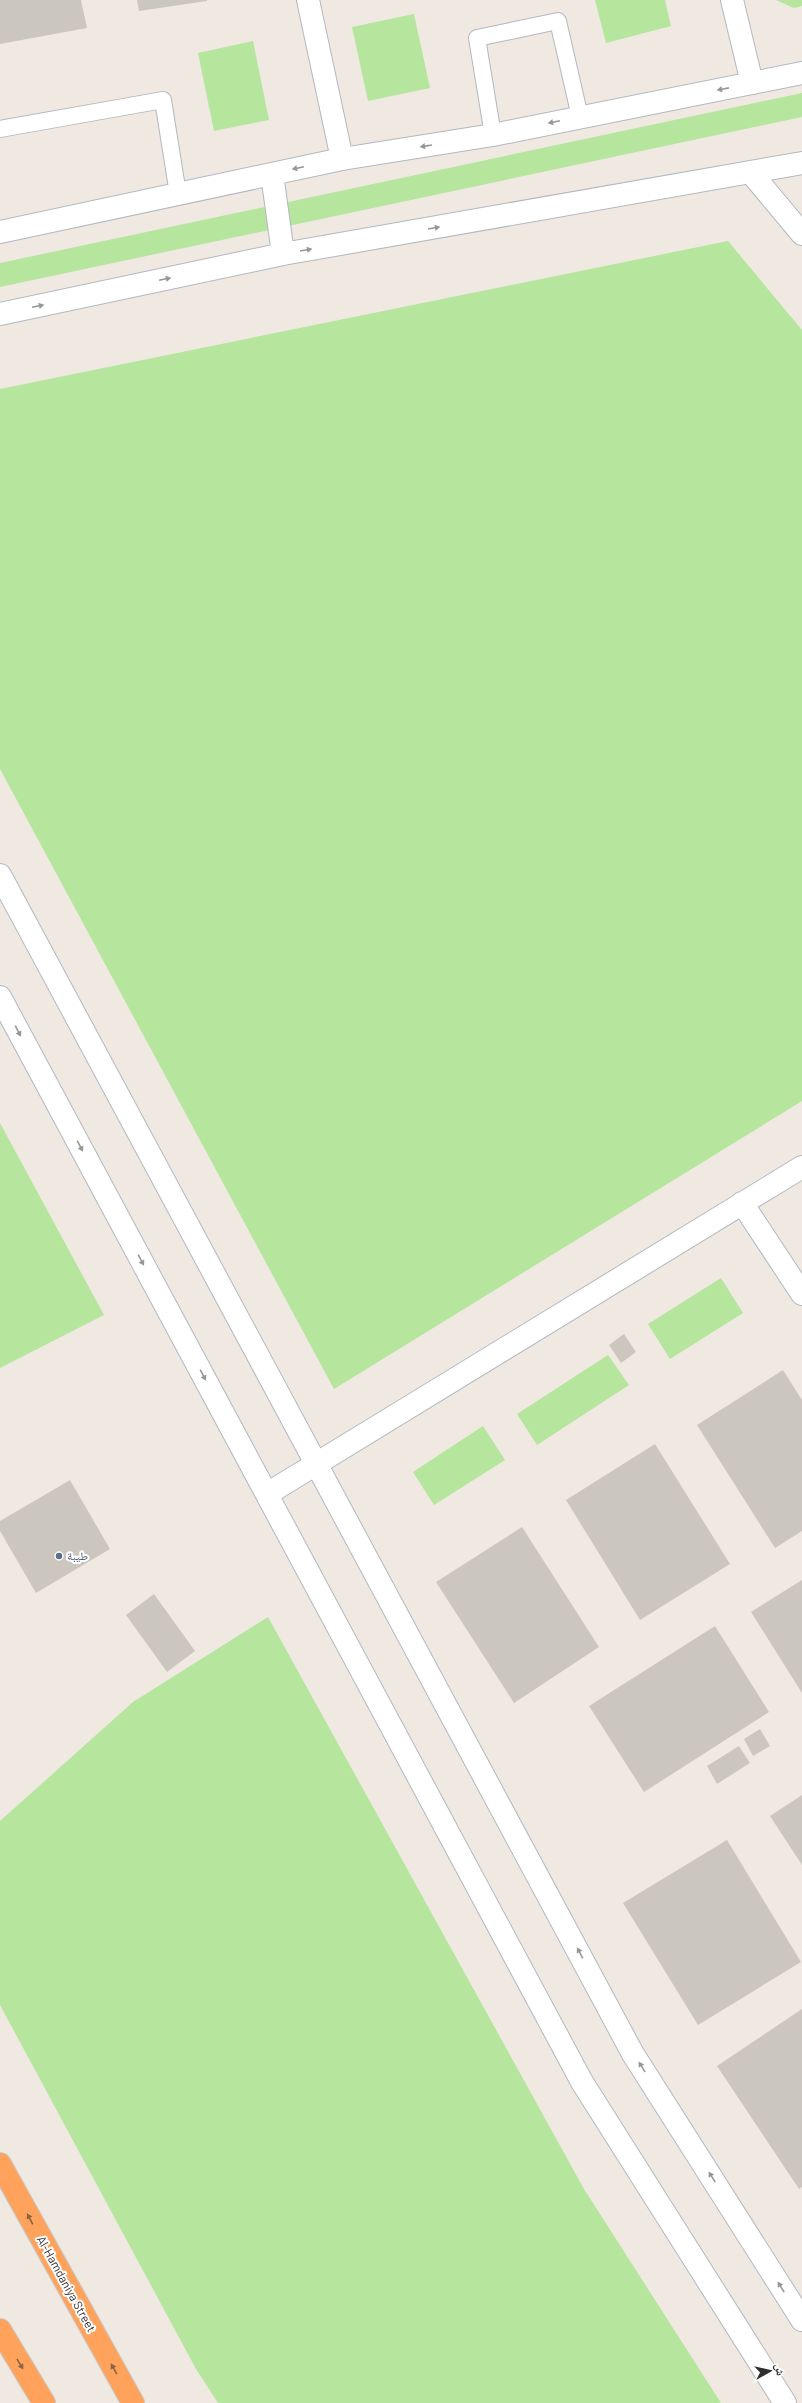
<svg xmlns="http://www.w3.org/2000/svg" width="802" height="2403" font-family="Barlow,'Noto Naskh Arabic',sans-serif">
<rect width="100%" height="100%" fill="#efe9e1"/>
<path fill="#b6e59e" d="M595,0H665L671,26L606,43Z
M776,0H802V6L794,8Z
M414,14L430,88L368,101L352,27Z
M253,41L269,120L214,131L198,53Z
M802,93V117L0,287V263Z
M728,241L802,330V1101L334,1389L0,769V389Z
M0,1123L104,1315L0,1368Z
M721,1278L743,1313L670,1359L648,1324Z
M608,1355L629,1385L537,1445L517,1414Z
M483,1426L505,1460L434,1505L413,1472Z
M268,1617L584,2189L721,2403H218L196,2369L0,2005V1821L133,1702Z"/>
<path fill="#cbc7bf" d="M0,0H81L87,28L0,44Z
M137,0H207V1L139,11Z
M624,1334L636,1352L621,1363L609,1345Z
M783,1370L802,1400V1531L775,1548L697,1425Z
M655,1444L730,1564L640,1620L566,1500Z
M70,1480L110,1549L36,1593L0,1531V1521Z
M522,1527L599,1647L514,1703L436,1582Z
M802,1580V1693L751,1612Z
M154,1594L195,1651L167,1672L126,1615Z
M715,1626L769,1712L644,1792L589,1706Z
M760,1729L770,1746L753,1756L744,1739Z
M739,1746L750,1763L717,1784L707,1766Z
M802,1795V1865L770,1816Z
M727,1840L801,1962L698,2025L623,1903Z
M802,2009V2187L799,2189L717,2066Z"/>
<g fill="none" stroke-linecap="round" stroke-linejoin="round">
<g stroke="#b4b7c1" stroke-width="18">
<path id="lane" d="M0,129L163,100L178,194
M493,135L477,38L558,21L580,117"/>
</g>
<g stroke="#b4b7c1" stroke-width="24">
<path id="street" d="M308,0L342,159
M732,0L752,83
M752,174L802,234
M0,875L633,2054L802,2320
M0,997L582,2082L785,2403
M742,1203L802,1294
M267,1494L802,1167"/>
</g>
<g stroke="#b4b7c1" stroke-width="24">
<path id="secondary" d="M272,174L283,254
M0,232L342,159L493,135L802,73
M0,314L283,254L802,163"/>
</g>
<g stroke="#c9c9c9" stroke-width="24">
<path id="highway" d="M0,2164L133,2403
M0,2330L44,2403"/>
</g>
<use href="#lane" stroke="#fff" stroke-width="16"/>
<use href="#street" stroke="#fff" stroke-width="22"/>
<use href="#secondary" stroke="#fff" stroke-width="22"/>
<use href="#highway" stroke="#ffa35c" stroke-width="22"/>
</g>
<defs><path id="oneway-solid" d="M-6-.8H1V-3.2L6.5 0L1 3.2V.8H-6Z"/></defs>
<g fill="#969696">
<use href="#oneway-solid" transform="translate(723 89) rotate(169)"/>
<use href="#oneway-solid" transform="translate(554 122) rotate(168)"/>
<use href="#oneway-solid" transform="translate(426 146) rotate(171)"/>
<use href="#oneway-solid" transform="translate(298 168) rotate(168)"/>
<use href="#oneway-solid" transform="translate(434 228) rotate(-10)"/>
<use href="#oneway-solid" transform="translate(306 250) rotate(-10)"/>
<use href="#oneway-solid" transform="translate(165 279) rotate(-12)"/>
<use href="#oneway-solid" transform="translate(38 306) rotate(-12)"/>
<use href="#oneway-solid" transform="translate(18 1031) rotate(62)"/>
<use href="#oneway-solid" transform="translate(80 1146) rotate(62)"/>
<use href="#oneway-solid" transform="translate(141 1260) rotate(62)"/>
<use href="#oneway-solid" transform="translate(203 1375) rotate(62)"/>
<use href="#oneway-solid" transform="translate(580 1953) rotate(-118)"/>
<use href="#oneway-solid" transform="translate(642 2067) rotate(-122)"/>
<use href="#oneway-solid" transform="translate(712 2177) rotate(-122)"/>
<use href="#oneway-solid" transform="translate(781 2287) rotate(-122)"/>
</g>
<g fill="#8c6343">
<use href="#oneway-solid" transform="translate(30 2219) rotate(-118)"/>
<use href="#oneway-solid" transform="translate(20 2364) rotate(59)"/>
<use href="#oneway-solid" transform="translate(114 2369) rotate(-120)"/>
</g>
<circle fill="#5c6f8a" stroke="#fff" stroke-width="1.5" cx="59" cy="1556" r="4"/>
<g text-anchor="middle" stroke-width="4" stroke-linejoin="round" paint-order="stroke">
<g font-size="12" fill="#4e5e75" stroke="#fff" text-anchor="start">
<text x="67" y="1560">طيبة</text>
</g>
<g font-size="12" fill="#2e2e2e" stroke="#fff">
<text transform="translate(66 2284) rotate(61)" y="4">Al-Hamdaniya Street</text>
</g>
</g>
<g transform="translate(770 2371) rotate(82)" stroke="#ffffff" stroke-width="3" paint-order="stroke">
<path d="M0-3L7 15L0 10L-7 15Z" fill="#2e2e2e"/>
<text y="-6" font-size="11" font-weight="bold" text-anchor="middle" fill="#2e2e2e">ش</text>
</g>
</svg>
